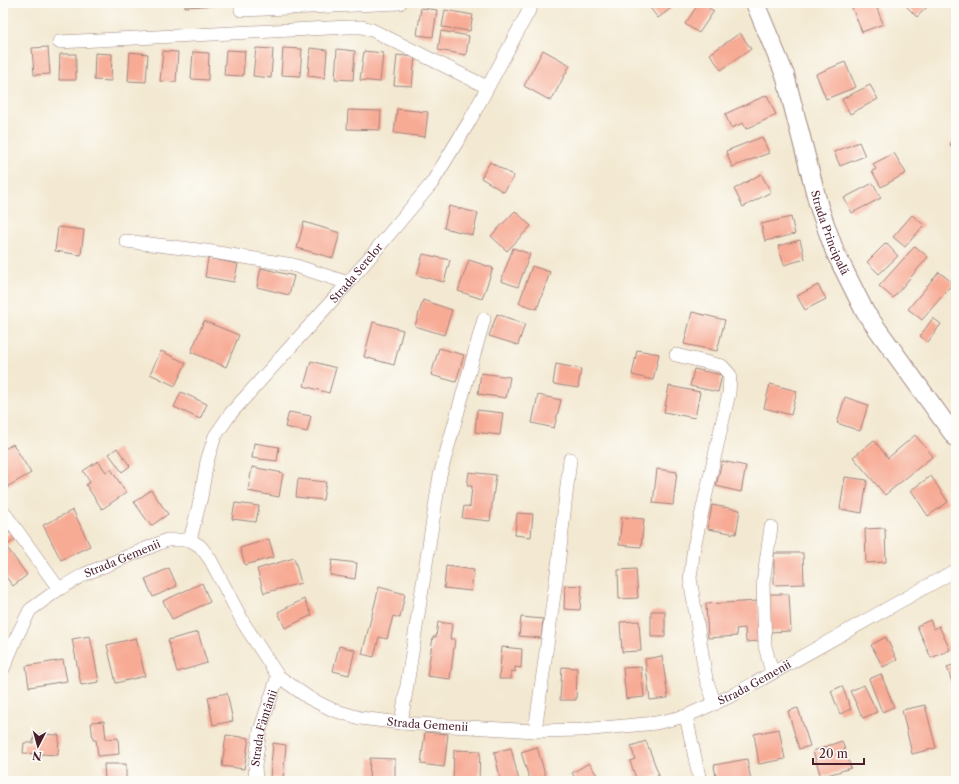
<svg xmlns="http://www.w3.org/2000/svg" width="959" height="784" font-family="'Libre Caslon Text',serif">
<rect width="100%" height="100%" fill="#fdfcf7"/>
<filter id="ink" filterUnits="userSpaceOnUse"><feTurbulence type="fractalNoise" baseFrequency=".025" numOctaves="2"/><feDisplacementMap in="SourceGraphic" scale="8" xChannelSelector="R" yChannelSelector="G"/><feConvolveMatrix kernelMatrix="1 2 1 2 8 2 1 2 1" color-interpolation-filters="sRGB"/></filter>
<filter id="wash" filterUnits="userSpaceOnUse"><feTurbulence type="fractalNoise" baseFrequency=".012" numOctaves="4" result="noise"/><feDisplacementMap in="SourceGraphic" scale="16" xChannelSelector="R" yChannelSelector="G"/><feGaussianBlur stdDeviation="0.9" result="paint"/><feColorMatrix in="noise" values="0 0 0 0 0 0 0 0 0 0 0 0 0 0 0 0 0 1.4 0 .05"/><feComposite in="paint" operator="in"/></filter>
<g filter="url(#wash)">
<rect width="100%" height="100%" fill="#f3e9d2"/>
<g id="blocks">
<path fill="#f7aa94" d="M185,3H238V4L185,7Z
M646,3H678L658,18Z
M699,3H701L714,11L699,33L685,24Z
M850,3H875L883,24L862,32Z
M903,3H931L917,17Z
M421,8L437,10L433,37L417,35Z
M445,10L473,15L470,31L442,27Z
M441,31L469,36L466,55L438,50Z
M740,33L751,49L721,70L710,54Z
M48,47L50,74L34,75L32,48Z
M256,48L273,49L271,78L253,76Z
M283,48L302,49L300,76L281,75Z
M310,48L327,50L325,78L308,76Z
M337,49L355,51L353,80L335,79Z
M226,50L245,51L243,76L224,75Z
M543,50L570,65L551,101L524,86Z
M163,51L178,52L176,82L160,81Z
M364,51L383,53L380,82L360,80Z
M130,52L148,54L146,82L128,81Z
M193,52L209,53L208,80L191,79Z
M95,53L112,54L111,81L94,80Z
M60,54H76V80H59Z
M397,55L415,57L412,86L394,85Z
M845,62L856,87L826,99L816,74Z
M870,85L878,99L850,114L842,99Z
M767,95L776,115L746,129L743,123L731,128L725,114Z
M397,109L428,112L425,137L394,133Z
M348,110L381,111L380,130L347,129Z
M956,136V148L950,145Z
M762,137L769,153L732,167L726,151Z
M859,142L865,156L840,166L834,152Z
M894,153L906,173L881,187L872,171L876,169L873,164Z
M490,162L514,176L504,192L481,178Z
M761,174L771,192L743,207L734,189Z
M873,183L881,198L852,213L844,198Z
M449,206L478,213L473,235L444,228Z
M515,211L531,226L507,251L491,236Z
M912,215L924,225L905,247L893,237Z
M791,217L795,234L765,241L761,224Z
M304,222L340,233L333,258L297,248Z
M58,227L84,230L81,255L55,251Z
M800,240L805,259L784,265L778,246Z
M886,243L898,256L879,274L867,262Z
M915,246L928,257L893,298L879,286Z
M513,248L530,254L518,287L501,281Z
M423,254L450,260L444,282L417,275Z
M208,258L238,264L234,282L205,277Z
M469,260L493,268L482,299L458,291Z
M532,266L550,272L537,309L519,303Z
M261,268L294,276L289,295L257,287Z
M939,272L953,283L922,320L908,309Z
M818,285L826,299L805,310L797,296Z
M423,300L452,310L444,335L415,326Z
M692,312L725,320L717,351L684,344Z
M497,314L525,324L518,345L489,336Z
M933,318L941,324L928,342L920,336Z
M204,321L239,335L226,367L191,352Z
M373,322L403,330L394,365L364,357Z
M439,348L464,355L456,382L431,375Z
M637,350L659,354L653,380L632,375Z
M161,351L186,363L175,386L150,374Z
M311,361L336,368L329,393L304,386Z
M556,364L581,369L578,388L553,384Z
M694,369L722,375L718,392L690,386Z
M481,373L510,377L506,398L478,394Z
M770,384L797,391L791,415L764,408Z
M669,386L700,392L695,418L664,412Z
M181,392L207,404L200,419L174,407Z
M538,395L561,400L554,428L532,423Z
M845,397L868,405L860,431L837,423Z
M477,410L503,413L500,435L475,432Z
M289,412L311,416L307,432L285,427Z
M915,435L933,456L885,495L853,457L874,440L888,458Z
M254,443L279,447L277,461L252,458Z
M13,444L31,473L5,488L3,485V450Z
M117,448L130,466L122,472L109,454Z
M98,461L106,472L111,469L126,493L102,509L86,485L90,482L83,471Z
M722,461L746,466L741,492L716,486Z
M252,467L283,473L279,497L248,491Z
M657,469L677,472L673,505L653,503Z
M469,472L496,475L490,521L462,518L464,506L470,507L472,486H467Z
M931,476L948,502L928,516L911,490Z
M845,477L867,480L862,513L840,509Z
M298,479L326,482L323,500L296,497Z
M151,490L168,514L151,526L134,502Z
M235,503L259,506L256,522L232,519Z
M712,505L740,510L736,534L708,529Z
M73,510L90,546L61,560L43,525Z
M517,513L533,514L531,537L515,535Z
M622,517L644,519L641,547L619,545Z
M885,528L886,562L866,563L865,529Z
M12,531L17,538L6,546L27,575L13,586L3,573V538Z
M269,539L274,557L245,565L240,548Z
M774,553H803L804,584L774,585Z
M294,558L301,583L264,593L257,569Z
M332,560L357,563L355,579L330,575Z
M446,566L474,570L471,591L444,588Z
M169,568L177,586L153,597L145,579Z
M636,569L638,598L619,599L618,570Z
M202,583L210,602L172,619L163,601Z
M565,585L582,586L580,610L564,609Z
M379,587L405,594L400,618L393,616L387,639L379,637L374,657L362,654Z
M767,594H789L791,631L768,632Z
M304,599L312,615L285,628L278,612Z
M758,601L761,641L746,642L745,628L736,629L737,636L708,638L706,604Z
M651,611H665V637H651Z
M521,617L543,619L541,638L519,636Z
M930,620L934,629L939,626L950,650L931,658L917,626Z
M639,621L641,651L622,652L620,622Z
M438,622L452,624L450,639H455L450,679L427,676L433,637H436Z
M198,632L207,663L177,672L168,640Z
M90,636L99,682L81,685L72,639Z
M886,637L897,660L883,667L871,645Z
M136,638L145,676L116,683L107,645Z
M339,646L355,650L349,675L333,671Z
M502,647L522,649L521,668L515,667V672L511,671V679H499Z
M662,656L668,698L650,700L645,659Z
M63,660L67,681L29,687L26,666Z
M956,664V694L947,667Z
M562,667L577,668L576,700H560Z
M641,667L644,697L626,699L623,668Z
M881,674L894,707L882,712L869,679Z
M864,685L877,712L863,718L850,691Z
M842,686L851,709L840,714L831,691Z
M227,693L233,721L213,725L208,697Z
M925,705L936,748L912,754L902,710Z
M798,708L810,746L799,749L788,711Z
M104,721L106,739L118,738L119,754L98,756L96,740H93L91,722Z
M779,729L785,759L759,764L754,734Z
M425,732L448,734L444,767L421,764Z
M34,734L59,735L58,755L23,753L24,743H33Z
M226,735L249,738L244,769L222,766Z
M646,741L659,775L642,781H637L630,761L635,759L631,746Z
M842,741L851,768L821,777L813,751Z
M273,743L286,745L283,779L270,778Z
M537,747L547,781H530L521,752Z
M511,748L519,781H501L494,752Z
M454,750L480,751L479,781H453Z
M370,758L395,759V781H369Z
M747,759L751,781H709V778L716,777L714,765Z
M589,763L601,781H577L572,773Z
M104,764H126V781H105Z"/>
</g>
</g>
<g filter="url(#ink)">
<use href="#blocks" fill-opacity="0" stroke="#9e847e" stroke-width="1"/>
<g fill="none" stroke-linecap="round" stroke-linejoin="round">
<g stroke="#9e847e" stroke-width="14">
<g id="street">
<path d="M241,10L400,3"/>
<path d="M59,42L348,27H362L372,30L487,87"/>
<path d="M126,241L206,251L293,265L348,283"/>
<path d="M676,355L722,366L730,375L729,393L694,547L690,578L706,679L715,704"/>
<path d="M3,511L59,589"/>
<path d="M771,527L763,583L765,646L772,673"/>
<path id="s1" d="M190,540L201,497L207,461L215,436L231,413L348,283L432,183L469,122L533,3"/>
<path id="s2" d="M3,669L17,636L30,610L59,589L85,574L167,540H190L200,546L210,559L244,624L278,676L309,698L333,710L360,718L401,723L535,731L582,730L656,723L686,716L735,694L956,570"/>
<path d="M686,716L700,781"/>
<path d="M401,723L440,475L484,319"/>
<path d="M535,731L558,566L570,459"/>
<path id="s3" d="M256,781L255,766L260,730L278,676"/>
</g>
</g>
<g stroke="#9e847e" stroke-width="20">
<g id="secondary">
<path id="s4" d="M755,3L785,75L819,207L835,252L865,312L956,438"/>
</g>
</g>
<use href="#street" stroke="#fff" stroke-width="13"/>
<use href="#secondary" stroke="#fff" stroke-width="18"/>
</g>
</g>
<g text-anchor="middle" stroke-width="3.5" stroke-linejoin="round" paint-order="stroke">
<g font-size="11" fill="#4a1f2b" stroke="#fdfcf7">
<text dy="4" stroke="none"><textPath href="#s4" startOffset="242">Strada Principală</textPath></text>
<text dy="4" stroke="none"><textPath href="#s1" startOffset="323">Strada Serelor</textPath></text>
<text dy="4" stroke="none"><textPath href="#s2" startOffset="171">Strada Gemenii</textPath></text>
<text dy="4" stroke="none"><textPath href="#s2" startOffset="903">Strada Gemenii</textPath></text>
<text dy="4" stroke="none"><textPath href="#s2" startOffset="567">Strada Gemenii</textPath></text>
<text dy="4" stroke="none"><textPath href="#s3" startOffset="54">Strada Fântânii</textPath></text>
</g>
</g>
<rect width="959" height="784" fill="none" stroke="#fdfcf7" stroke-width="16"/>
<g transform="translate(38 746) rotate(186)" stroke="#fdfcf7" stroke-width="3" paint-order="stroke">
<path d="M0-3L7 15L0 10L-7 15Z" fill="#4a1f2b"/>
<text y="-6" font-size="11" font-weight="bold" text-anchor="middle" fill="#4a1f2b">N</text>
</g>
<path d="M813 758v6h51v-6" fill="none" stroke="#4a1f2b" stroke-width="2"/>
<text x="819" y="758" font-size="12" fill="#4a1f2b" stroke="#fdfcf7" stroke-width="3" paint-order="stroke">20 m</text>
</svg>
